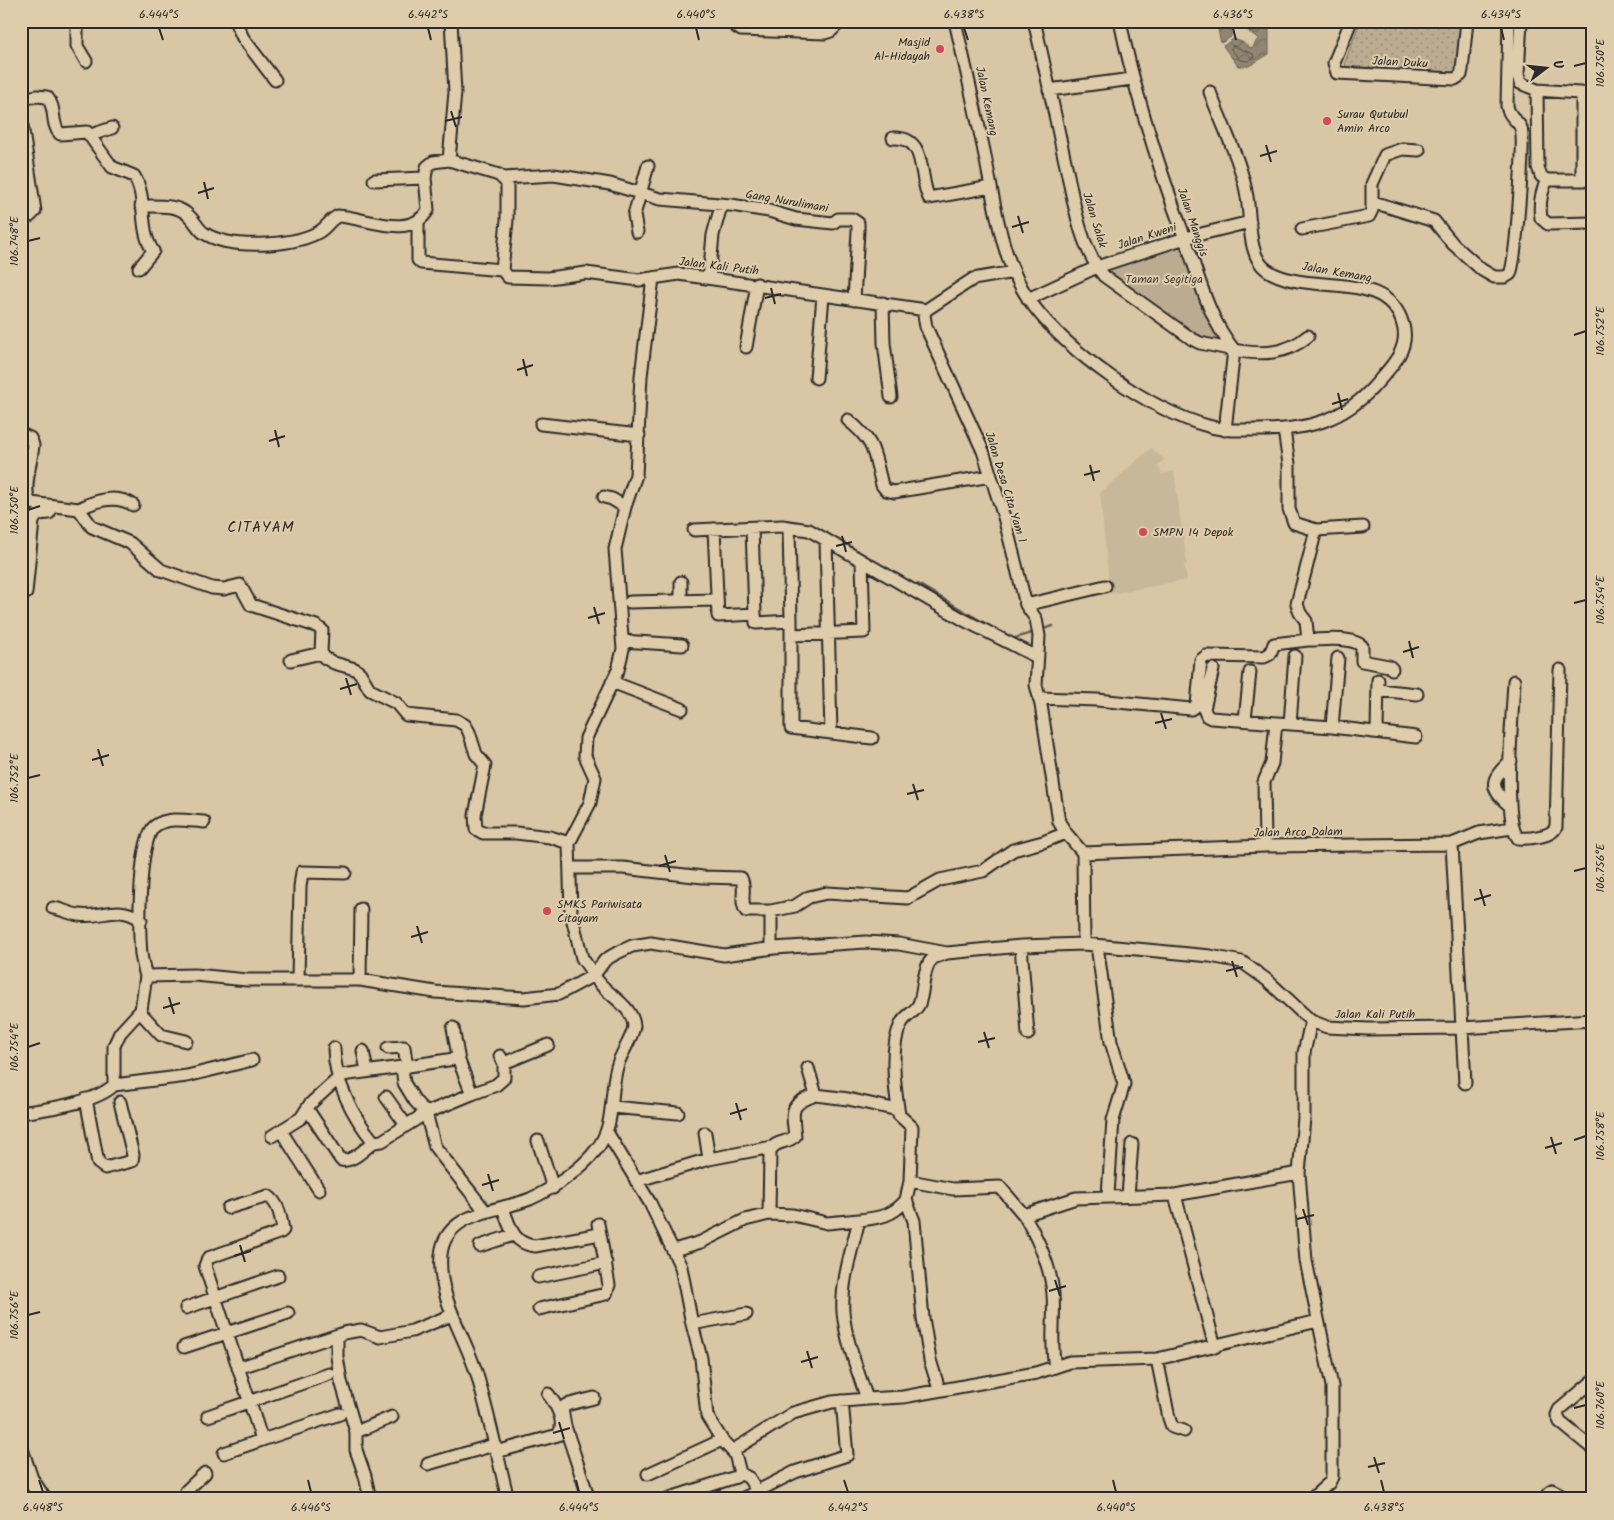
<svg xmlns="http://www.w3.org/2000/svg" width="1614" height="1520" font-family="Kalam,sans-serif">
<defs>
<pattern id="grass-dots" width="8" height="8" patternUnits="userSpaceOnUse" patternTransform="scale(1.25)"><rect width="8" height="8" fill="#bbac91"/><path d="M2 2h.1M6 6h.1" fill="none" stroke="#988c77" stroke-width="1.8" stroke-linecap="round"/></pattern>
<pattern id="water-waves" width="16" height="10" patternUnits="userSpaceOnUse" patternTransform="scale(1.25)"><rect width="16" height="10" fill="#918673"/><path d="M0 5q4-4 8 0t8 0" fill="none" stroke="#776e5f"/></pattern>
</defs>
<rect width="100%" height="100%" fill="#d8c6a5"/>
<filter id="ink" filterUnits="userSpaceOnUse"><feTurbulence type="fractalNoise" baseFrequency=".02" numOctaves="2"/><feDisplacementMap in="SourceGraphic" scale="10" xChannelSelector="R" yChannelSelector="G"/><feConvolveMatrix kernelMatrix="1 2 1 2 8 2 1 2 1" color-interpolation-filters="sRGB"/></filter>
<g filter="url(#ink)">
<path fill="#c8b89a" d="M1151,448L1164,459L1158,466L1162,474L1174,472L1187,564L1184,565L1187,580L1110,594L1100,493Z"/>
<path fill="url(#grass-dots)" stroke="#736c5e" d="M1360,21H1461L1458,76L1346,71L1345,62Z"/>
<path fill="#bbac91" stroke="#736c5e" d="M1182,246L1192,280L1220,343L1198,340L1105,269L1110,266Z"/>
<path fill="url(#water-waves)" stroke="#686256" d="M1219,21H1269V54L1249,66H1238L1223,46L1233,39L1242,42L1252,49L1258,38L1249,32L1246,26L1239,23L1233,25L1231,37L1221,43L1218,30Z"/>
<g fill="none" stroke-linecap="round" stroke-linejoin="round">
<path stroke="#544f48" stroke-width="1" d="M1233,46L1253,54L1254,57L1248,61L1240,60L1231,49Z"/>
<path stroke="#686256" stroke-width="2.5" d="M918,584L1005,635
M1043,629L1053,626
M1012,639L1035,632"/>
<g stroke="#2b2b2b" stroke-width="15">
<path id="minor" d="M77,21V46L86,61
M235,21L243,38L275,80
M451,21L455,92L449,160L499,175L507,183V220L502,270L508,277L548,278L586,273L639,280L679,274L926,310
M736,21L735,26L741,30L825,33L831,31L841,21
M955,21C965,65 975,108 984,151C995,203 1000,261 1032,304C1069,353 1149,410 1208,426C1224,431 1241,430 1258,430C1306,430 1344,422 1377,383C1391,367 1410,349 1403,325C1388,267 1306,297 1267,270C1247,256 1251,218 1247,197C1242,163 1222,125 1210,92
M1034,21C1045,66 1054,111 1064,157C1073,195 1078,245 1104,276L1192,339L1200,343L1234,350L1225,430
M1120,21C1135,95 1158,165 1184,236C1199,276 1207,316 1234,350C1261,355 1286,355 1308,336
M1351,21L1334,63L1337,73L1455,79L1461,75L1462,70L1467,21
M1521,21L1518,74L1520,83L1537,90L1593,94
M1049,90L1132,79
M1537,90L1538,167L1541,176L1547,180
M1582,94V180
M21,99L37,96L47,97C57,108 50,123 60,134L87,132L112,167L134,176C148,198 138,229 153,251L139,268
M21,118L35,211L30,216L21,218
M91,135L112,128
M893,138C928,136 918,177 929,198L991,187
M504,178L554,175L610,184L660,199L731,205L769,211L796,219L833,223L838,219H852L858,223V231L854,300
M374,180L425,178
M1593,180H1547C1541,192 1539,205 1541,218L1548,224L1593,223
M1373,202L1434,221L1453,244L1482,270L1494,277H1505L1510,274C1516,261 1525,142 1521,128C1518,120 1509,118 1507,106L1509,21
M141,206C156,206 179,204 189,216C195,221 198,229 204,233C230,250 291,246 317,233C326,229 329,220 338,216C365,217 410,241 428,210L425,178L427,167L433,162L449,160
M418,221V260L421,263L502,270
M1302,229L1369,216L1372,210V184L1385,155L1402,149L1419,150
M637,232L634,215L648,166
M709,278L713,235L721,206
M1028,299L1097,267L1185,238L1250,222
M883,303L884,343L891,397
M926,310L924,315L926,327L983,451L1004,517L1026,605L1036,619L1039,636L1036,685L1041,705L1059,822L1066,833L1083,853L1084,944
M926,310L973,279L1014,272
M746,347L757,284
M816,378L823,296
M848,420C876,443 873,451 882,485L886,490L894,492L991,476
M541,424L639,435
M1284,430L1289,464V509L1294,523L1316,530L1297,604L1300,613L1306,621L1308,640C1323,640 1349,636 1362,646V661L1389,666L1392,669
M21,434L30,438L33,445C32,460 21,493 31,503L79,509L92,527L130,543L161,570L212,588L224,589L240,585L251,605L316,626L322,630L321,653L325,658L334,663L355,669L360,673L370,690L396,703L406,715L456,720L465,725L469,732L476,754L485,765L475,815L476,829L483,833H516L550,837L569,843L571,913L582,958L594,975L559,994L524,998L435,992L360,980H247L195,975L146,976L141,1010L120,1033L114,1046V1085C96,1103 46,1109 21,1113
M604,497L612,499L625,507
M79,509C96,500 116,494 133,505
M714,529L718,616L755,614L752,528
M694,530L782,526L809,530L964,620L1037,657
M1316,530L1363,527
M826,540L831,733
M681,582V601
M26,593L33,521L38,514L49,513L52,507
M630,602L717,600
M1026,605L1105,586
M755,614L756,623L791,621L789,528
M791,621V728L872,738
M791,635L864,632L862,561
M623,641L682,645
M291,660L321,653
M1213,669L1204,709L1207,716L1211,718L1332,727L1416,737
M1514,681C1513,711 1502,820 1518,838C1528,839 1552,837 1556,827L1560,670
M612,682L682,709
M1378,690L1417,694
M1039,698L1097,700L1191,709L1197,705L1201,660L1206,656L1264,657L1270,654L1274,644L1308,640
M1245,720L1250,672
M1290,724L1295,656
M1332,727L1338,658
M1377,732L1378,680
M1509,805C1487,787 1492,777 1511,761
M569,843L590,803L595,778L585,756L586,738L618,670L623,649L615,549L625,507L636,475L641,376L653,278
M1452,844L1465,1083
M1265,846L1264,782L1272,763L1276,723
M1083,853L1265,846L1452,844L1479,833L1512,828
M571,868H623L703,877L741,878C747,888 739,901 746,911H771L795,906L809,897L827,893L908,898L940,880L983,871L1013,850L1043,842L1066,833
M53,908C62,909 70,914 79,915C103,919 117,903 141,920
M771,911V948
M1021,946L1028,1034
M1097,946L1111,1042L1124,1084L1113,1120L1108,1195
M146,976C144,969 142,961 141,954C139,932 138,838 155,826C168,816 189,821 204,822
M298,979L300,887L302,872L345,873
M360,980L361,909
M140,1012L161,1035L186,1041
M1311,1021L1304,1053V1118L1299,1173L1306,1261L1332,1386V1477L1329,1483L1311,1499
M453,1028L459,1061
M334,1048C334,1081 353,1117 374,1142L382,1141L426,1113L472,1094
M388,1048L404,1047L407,1067
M363,1051L367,1071
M504,1063L548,1045
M808,1068L816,1095L848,1099L898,1110
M114,1085L187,1076L252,1060
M386,1097L406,1125
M86,1099L98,1163L105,1168L132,1161L133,1155L120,1102
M612,1107L678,1113
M308,1110L341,1160C353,1163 365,1148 374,1142
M281,1131L319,1190
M607,1132L650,1203L681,1267L692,1324L701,1358L707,1416L722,1440L735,1454L740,1473L736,1477L689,1492
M272,1136L301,1118L310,1104L342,1075L402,1067
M538,1141L553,1188
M709,1159L772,1147
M636,1181L709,1159L705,1133
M910,1181L953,1189L1000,1187L1024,1215L1076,1198L1175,1195L1299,1173
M1175,1195L1215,1347
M1128,1196L1132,1144
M906,1200C893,1216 879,1218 859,1220C852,1249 841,1282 843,1312C846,1342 858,1371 867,1399L903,1397L1036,1373L1070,1362L1157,1359L1318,1321
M228,1208L268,1196C279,1203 281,1218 283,1230L281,1232L208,1258L205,1266L262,1440L340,1414
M503,1208C510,1227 513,1244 535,1246L600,1234L598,1224
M486,1212L435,1147L426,1113L415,1101L404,1083L402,1067L454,1059L459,1061L472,1094L496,1085L504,1078V1063L500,1056
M769,1214L770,1152C774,1140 787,1144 795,1136C792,1110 789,1104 816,1095
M1024,1215C1038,1239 1051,1267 1053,1294C1055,1319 1050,1342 1055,1367
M480,1246L513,1235
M674,1250L701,1242L745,1220L769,1214L793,1215L827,1223L859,1220
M538,1277L606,1263
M186,1308L278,1276
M539,1309L606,1294L609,1285L600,1234
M692,1324L746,1314
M337,1336V1357L341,1381L356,1432V1450L365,1476L370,1499
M184,1347L288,1313
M1157,1359L1169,1418L1172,1427L1184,1431
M238,1368L344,1333L361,1330L380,1337L412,1331L452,1315
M1593,1381L1559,1410L1557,1415L1560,1422L1593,1449
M939,1389L930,1360L923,1318L914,1221L906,1200L910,1181L912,1127L899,1115C895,1089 889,1048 901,1024C905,1015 915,1013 919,1004C924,991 922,976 929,963L933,958L947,953
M208,1416L329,1374
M356,1432L392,1417
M732,1451L793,1413L832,1402L867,1399
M496,1452L558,1435C567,1423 556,1404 548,1394
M224,1453L262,1440
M428,1464L494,1445
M740,1473L749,1478L757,1491
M648,1474L722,1440
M186,1499V1491L205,1473
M508,1499C498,1458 489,1417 478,1378C467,1339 437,1298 441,1255C445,1211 498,1212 530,1199C552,1189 581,1170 596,1150C616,1126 609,1095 617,1067C621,1052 632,1040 634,1026C632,1003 604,995 594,975L605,960L615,954L632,946L651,943L724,955L774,948L866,942L899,944L947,953L1021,946L1084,944L1210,956L1242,962L1267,980L1311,1021L1327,1027L1368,1029L1462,1028L1593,1020
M589,1499L565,1426L562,1409L566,1405L594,1398
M667,1499L689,1492L691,1497
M742,1499L795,1472L847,1455L842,1401
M1550,1499L1547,1495L1552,1490L1569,1499"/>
</g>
<g stroke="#2b2b2b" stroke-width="19">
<path id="major" d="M21,1452L30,1479L43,1499"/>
</g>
<use href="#minor" stroke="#dfccaa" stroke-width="11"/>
<use href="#major" stroke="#dfccaa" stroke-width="15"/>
</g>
</g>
<path fill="none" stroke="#2b2b2b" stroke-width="2" d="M159,28L163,40M428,28L431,40M696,28L699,40M964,28L968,40M1233,28L1236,40M1501,28L1504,40M1574,66L1586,63M451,111L456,127M445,121L462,117M1266,145L1271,162M1260,156L1277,151M204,182L208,199M198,193L214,188M1018,216L1023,233M1012,227L1029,222M28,241L40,238M771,288L775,304M765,298L781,294M1574,335L1586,331M523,359L527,376M517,370L533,365M1338,393L1342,410M1332,404L1348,399M275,430L279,447M269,441L285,436M1090,465L1094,481M1084,475L1100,471M28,510L40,506M842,536L846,552M836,546L852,542M1574,603L1586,600M594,607L599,624M588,618L605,613M1409,641L1413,658M1403,652L1419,647M346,678L351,695M340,689L357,684M1161,713L1166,729M1155,723L1172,719M98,749L103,766M92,760L109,755M28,778L40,775M913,784L918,800M907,794L924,790M665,855L670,872M659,866L676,861M1574,871L1586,868M1480,889L1485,906M1474,900L1491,895M417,926L422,943M411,937L428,932M1232,961L1237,977M1226,971L1243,967M169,997L174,1014M163,1008L180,1003M984,1032L989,1048M978,1042L995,1038M28,1047L40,1043M736,1103L741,1120M730,1114L747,1109M1551,1137L1556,1154M1574,1140L1586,1136M1545,1148L1562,1143M488,1174L493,1191M482,1185L499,1180M1303,1209L1308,1225M1297,1219L1314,1215M240,1245L245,1262M234,1256L251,1251M1055,1280L1060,1296M1049,1291L1066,1286M28,1315L40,1312M807,1351L812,1368M801,1362L818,1357M1574,1408L1586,1405M559,1422L564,1439M553,1433L570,1428M1374,1457L1379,1473M1368,1467L1385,1463M39,1480L43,1492M308,1480L311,1492M576,1480L579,1492M844,1480L848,1492M1113,1480L1116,1492M1381,1480L1384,1492"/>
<g fill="#d1495b" stroke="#dfccaa" stroke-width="2">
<circle cx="940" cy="49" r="5"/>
<circle cx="1327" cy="121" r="5"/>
<circle cx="1143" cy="532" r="5"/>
<circle cx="547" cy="911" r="5"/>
</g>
<g text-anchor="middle" stroke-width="4" stroke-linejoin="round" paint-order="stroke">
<g font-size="12" fill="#2b2b2b" stroke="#dfccaa" text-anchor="start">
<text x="930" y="46" text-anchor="end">Masjid<tspan x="930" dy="14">Al-Hidayah</tspan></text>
<text x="1337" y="118">Surau Qutubul<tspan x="1337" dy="14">Amin Arco</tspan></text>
<text x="1153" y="536">SMPN 14 Depok</text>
<text x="557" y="908">SMKS Pariwisata<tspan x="557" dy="14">Citayam</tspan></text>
</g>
<g font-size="12" fill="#2b2b2b" stroke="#dfccaa">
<text transform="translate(1400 62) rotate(3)" y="4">Jalan Duku</text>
<text transform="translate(987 101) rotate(78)" y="4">Jalan Kemang</text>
<text transform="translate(787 201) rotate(10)" y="4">Gang Nurulimani</text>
<text transform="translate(1095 220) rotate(73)" y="4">Jalan Salak</text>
<text transform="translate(1193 222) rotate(71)" y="4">Jalan Manggis</text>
<text transform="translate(1147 236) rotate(-18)" y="4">Jalan Kweni</text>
<text transform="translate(719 266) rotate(7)" y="4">Jalan Kali Putih</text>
<text transform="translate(1337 272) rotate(10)" y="4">Jalan Kemang</text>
<text transform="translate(1006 487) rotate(73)" y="4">Jalan Desa Cita Yam 1</text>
<text transform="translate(1298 832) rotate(-1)" y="4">Jalan Arco Dalam</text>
<text x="1375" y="1018">Jalan Kali Putih</text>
</g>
<g font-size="12" fill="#413e3a" stroke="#dfccaa">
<text x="1164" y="283">Taman Segitiga</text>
</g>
<g font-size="15" letter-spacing="1" fill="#2b2b2b" stroke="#dfccaa">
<text x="261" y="532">CITAYAM</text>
</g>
</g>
<rect width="1614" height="1520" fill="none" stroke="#dfccaa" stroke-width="55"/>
<g transform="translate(1546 68) rotate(74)" stroke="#dfccaa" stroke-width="4" paint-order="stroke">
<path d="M0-4L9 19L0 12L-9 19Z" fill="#2b2b2b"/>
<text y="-8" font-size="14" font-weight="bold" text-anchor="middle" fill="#2b2b2b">U</text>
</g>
<rect x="28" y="28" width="1558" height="1464" fill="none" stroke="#2b2b2b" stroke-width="2"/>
<g font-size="12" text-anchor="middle" fill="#2b2b2b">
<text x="159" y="18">6.444°S</text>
<text x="428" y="18">6.442°S</text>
<text x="696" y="18">6.440°S</text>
<text x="964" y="18">6.438°S</text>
<text x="1233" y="18">6.436°S</text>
<text x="1501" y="18">6.434°S</text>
<text transform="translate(1600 63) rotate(-90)" y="4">106.750°E</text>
<text transform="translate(14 241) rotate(-90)" y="4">106.748°E</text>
<text transform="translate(1600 331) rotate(-90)" y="4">106.752°E</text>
<text transform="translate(14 510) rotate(-90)" y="4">106.750°E</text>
<text transform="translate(1600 600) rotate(-90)" y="4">106.754°E</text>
<text transform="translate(14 778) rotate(-90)" y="4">106.752°E</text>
<text transform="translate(1600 868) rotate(-90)" y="4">106.756°E</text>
<text transform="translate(14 1047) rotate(-90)" y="4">106.754°E</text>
<text transform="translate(1600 1136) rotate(-90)" y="4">106.758°E</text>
<text transform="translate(14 1315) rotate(-90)" y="4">106.756°E</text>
<text transform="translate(1600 1405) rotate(-90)" y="4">106.760°E</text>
<text x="43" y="1511">6.448°S</text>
<text x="311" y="1511">6.446°S</text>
<text x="579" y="1511">6.444°S</text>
<text x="848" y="1511">6.442°S</text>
<text x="1116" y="1511">6.440°S</text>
<text x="1384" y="1511">6.438°S</text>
</g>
</svg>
